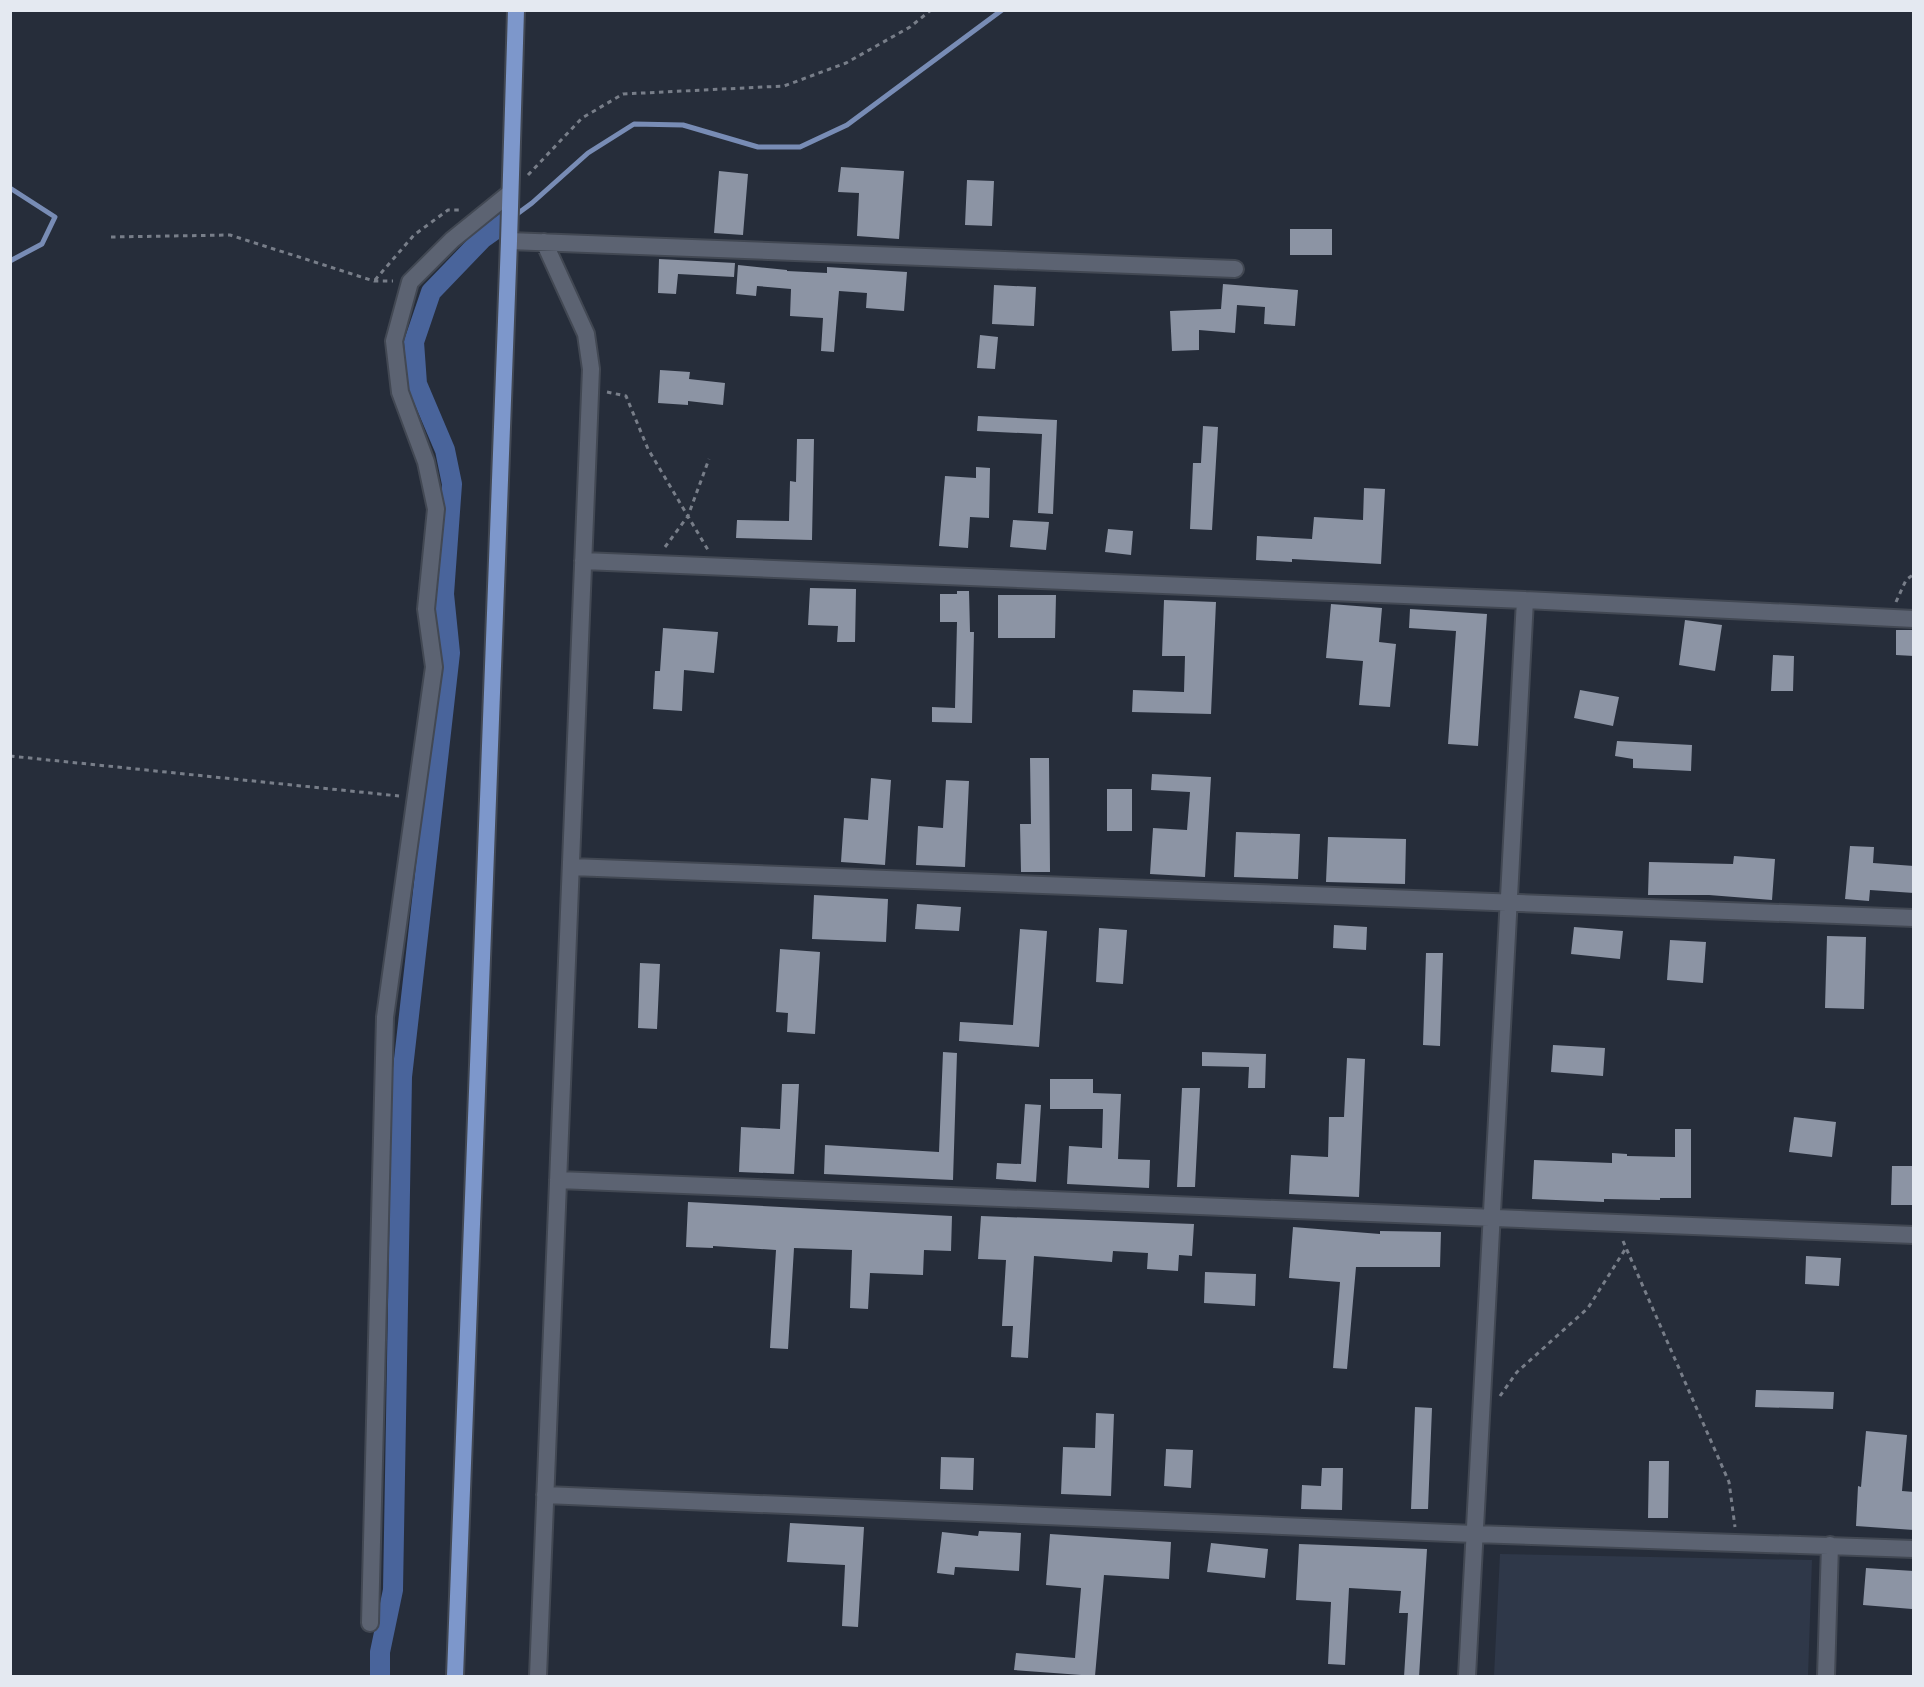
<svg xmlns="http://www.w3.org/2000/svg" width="1924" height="1687" font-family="Manrope,sans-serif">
<rect width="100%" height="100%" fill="#262d3a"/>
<path fill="#2f3849" d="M1500,1554L1812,1560L1808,1676H1494Z"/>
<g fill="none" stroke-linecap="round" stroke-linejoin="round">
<path stroke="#788cb5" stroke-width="5" d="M10,188L55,217L42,244L10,261
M513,217L532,203L588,153L634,124L683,125L758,147H800L847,125L1002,10"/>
<path stroke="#49649b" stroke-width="20" d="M380,1676V1652L393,1590L402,1077L450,653L444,594L452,484L445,450L417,384L414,342L431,292L482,239L507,221"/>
</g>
<path fill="#8c94a4" d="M841,167L904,171L899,239L857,236L859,193L838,192Z
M719,171L748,174L743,235L714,233Z
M967,180L994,181L992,226L965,225Z
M1290,229H1332V255H1290Z
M659,259L735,263L734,277L678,274L676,294L658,293Z
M738,265L787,270V271L827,273V267L907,272L904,311L866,308L867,293L839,291L834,352L821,351L823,318L790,316L791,289L757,286L756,296L736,294Z
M1223,284L1298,290L1295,326L1264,324L1265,307L1237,305L1235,333L1199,330V350L1172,351L1170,311L1221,309Z
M994,285L1036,287L1034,326L992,324Z
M980,335L998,337L995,369L977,368Z
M660,370L690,372L689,379L725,383L723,405L688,401V405L658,403Z
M978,416L1057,420L1053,514L1038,513L1042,434L977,431Z
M1203,426L1218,427L1212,530L1190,529L1193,463H1201Z
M797,439H814L812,540L736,538L737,520L789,521L790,481L796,482Z
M976,467L990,468L989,518L970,517L968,548L939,546L945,476L976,478Z
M1364,488L1385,489L1381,564L1292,559V562L1256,560L1257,536L1312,539L1314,517L1363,520Z
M1013,520L1049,522L1046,550L1010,547Z
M1108,529L1133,531L1131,555L1105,552Z
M810,588L856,589L855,642H837L838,626L808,625Z
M957,591H969L970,632H974L972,723L932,722V707L955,708L957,622H940V594H957Z
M998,595H1056L1055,638H998Z
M1164,600L1216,602L1211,714L1132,712L1133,690L1184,692L1185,656H1162Z
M1331,604L1382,608L1379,642L1396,644L1390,707L1359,705L1363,661L1326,658Z
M1410,609L1487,614L1478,746L1448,744L1456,631L1409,628Z
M1685,620L1722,625L1715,671L1679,665Z
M663,628L718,632L714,673L684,670L682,711L653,709L655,671H660Z
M1896,630H1914V656L1896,655Z
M1773,655L1794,656L1793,691H1771Z
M1580,690L1619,697L1613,726L1574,718Z
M1617,741L1692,745L1691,771L1633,768V759L1615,756Z
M1030,758H1049L1050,872H1021L1020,824H1031Z
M1152,774L1211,777L1205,877L1150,874L1153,828L1187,830L1190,792L1151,790Z
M871,778L891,780L885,865L841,862L844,818L868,820Z
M946,780L969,781L965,867L916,865L918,826L943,828Z
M1107,789H1132V831H1107Z
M1236,832L1300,834L1298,879L1234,877Z
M1328,837L1406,839L1405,884L1326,882Z
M1850,846L1874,847L1873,863L1914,866V893L1870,890L1869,901L1845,899Z
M1734,856L1775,859L1772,900L1709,895H1648L1649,862L1733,864Z
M814,895L888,899L886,942L812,939Z
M917,904L961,907L959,931L915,929Z
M1334,925L1367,927L1366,950L1333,948Z
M1574,927L1623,931L1620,959L1571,954Z
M1099,928L1127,930L1123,984L1096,982Z
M1020,929L1047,931L1039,1047L959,1041L960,1022L1013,1025Z
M1827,936L1866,937L1864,1009L1825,1008Z
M1670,940L1706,942L1703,983L1667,980Z
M780,949L820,952L815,1034L787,1032L788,1013L776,1012Z
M1426,953H1443L1440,1046L1423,1045Z
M640,963L660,964L657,1029L638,1028Z
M1553,1045L1605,1048L1603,1076L1551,1072Z
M943,1052L957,1053L953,1180L824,1174L825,1145L939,1152Z
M1202,1052L1266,1054L1265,1088H1248L1249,1067L1202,1066Z
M1347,1058L1365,1059L1359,1197L1289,1194L1291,1155L1328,1157L1329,1117H1344Z
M1050,1079H1093V1093L1121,1094L1118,1159L1150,1160L1149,1188L1067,1184L1069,1146L1102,1148L1103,1109H1050Z
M782,1084H799L794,1174L739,1172L741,1127L780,1129Z
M1182,1088H1200L1195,1187H1177Z
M1025,1104L1041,1105L1036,1182L996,1179L997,1163L1021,1164Z
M1794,1117L1836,1122L1832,1157L1789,1152Z
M1675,1129H1691V1198H1660V1200L1604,1199V1202L1532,1199L1534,1160L1612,1163V1153L1627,1154V1156L1675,1157Z
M1892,1166H1914V1205H1891Z
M688,1202L952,1216L951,1251L924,1250L923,1275L870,1273L868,1309L850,1308L852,1250L794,1248L788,1349L770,1348L776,1250L713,1246V1248L686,1247Z
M981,1216L1194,1224L1192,1256L1179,1255L1178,1271L1147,1269L1148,1253L1113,1251L1112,1262L1034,1256L1028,1358L1011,1357L1013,1326H1002L1006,1260L978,1259Z
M1293,1227L1380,1234V1231L1441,1232L1440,1267H1356L1347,1369L1333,1368L1340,1282L1289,1278Z
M1806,1256L1841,1258L1839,1286L1805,1284Z
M1205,1272L1256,1274L1255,1306L1204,1303Z
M1756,1390L1834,1392L1833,1409L1755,1407Z
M1415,1407L1432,1408L1428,1509H1411Z
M1096,1413L1114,1414L1111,1496L1061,1494L1063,1447L1095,1448Z
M1866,1431L1907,1435L1902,1491L1914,1492V1530L1856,1526L1858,1486L1861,1487Z
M1166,1449L1193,1450L1191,1488L1164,1486Z
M941,1457L974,1458L973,1490L940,1489Z
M1649,1461H1669L1668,1518H1648Z
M1322,1468H1343L1342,1510L1301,1509L1302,1485L1321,1486Z
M790,1523L864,1527L858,1627L842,1626L845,1565L787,1562Z
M979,1531L1021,1533L1019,1571L955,1567L954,1575L937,1573L942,1532L978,1536Z
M1050,1534L1171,1542L1169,1579L1104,1575L1095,1676L1014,1670L1016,1653L1075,1658L1081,1588L1046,1585Z
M1211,1543L1268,1549L1265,1578L1207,1572Z
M1299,1544L1427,1549L1419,1677H1404L1408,1613H1399L1401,1591L1349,1588L1345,1665L1328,1664L1331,1602L1296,1600Z
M1866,1568L1914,1571L1912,1609L1863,1605Z"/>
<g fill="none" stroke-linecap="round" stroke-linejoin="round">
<g stroke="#424853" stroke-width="20">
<path id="minor" d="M509,241L1235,269
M583,561L1525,600L1914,619
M571,867L1914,918
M558,1180L1914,1235
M545,1495L1474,1534L1914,1549
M370,1623L385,1017L434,667L426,609L436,509L426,462L400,392L394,341L410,282L452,240L510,193
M538,1676L591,369L586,334L544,242
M1467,1676L1525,600
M1826,1676L1830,1545"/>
</g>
<g stroke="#424853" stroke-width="20">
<path id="trunk" d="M455,1676L509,241L516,10"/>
</g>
<path stroke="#787e89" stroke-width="3" stroke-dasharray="4.5 4.5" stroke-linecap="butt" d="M528,175L582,118L623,94L784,86L846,63L910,27L931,10
M111,237L230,235L374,281H393
M375,280L414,235L448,210H463
M607,392L626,396L648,449L708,550
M665,547L688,516L709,459
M1896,602L1906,580L1914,574
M10,756L399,796
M1623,1241L1729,1482L1735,1527
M1500,1396L1517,1372L1588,1308L1626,1248"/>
<use href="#minor" stroke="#5c6372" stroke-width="16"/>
<use href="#trunk" stroke="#7d97cb" stroke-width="16"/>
</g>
<rect width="1924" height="1687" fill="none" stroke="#e4e9f1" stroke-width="24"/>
</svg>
